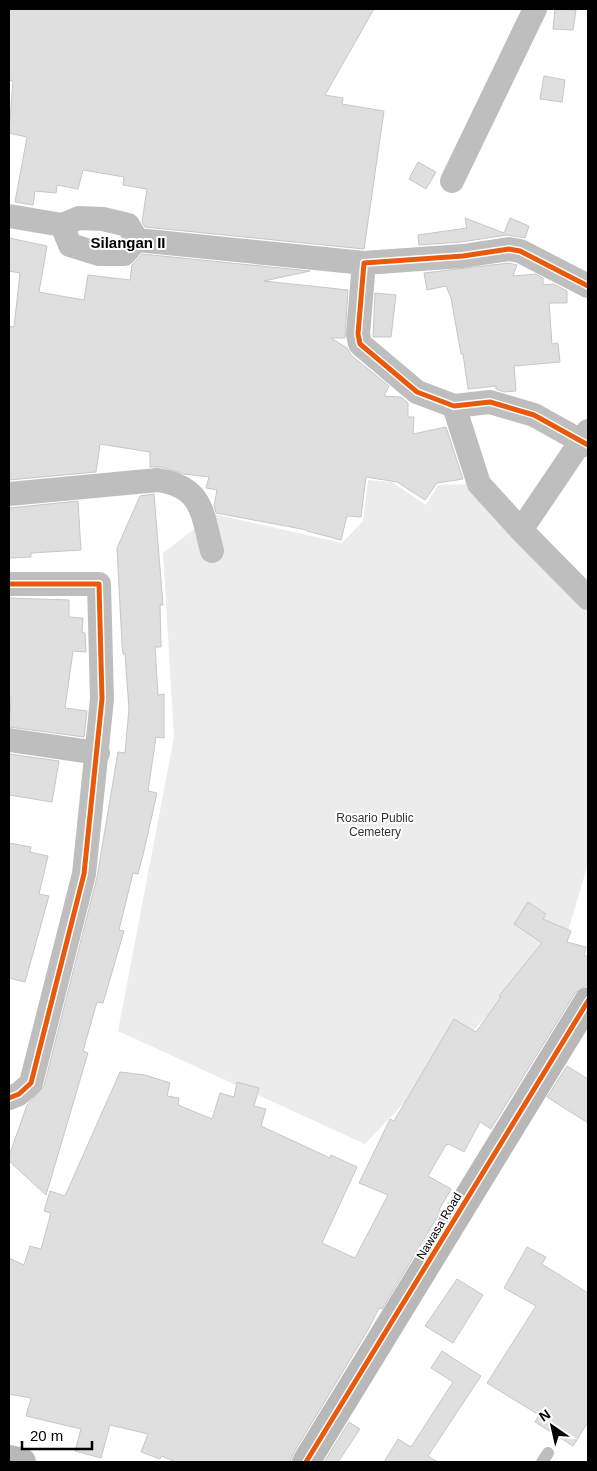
<svg xmlns="http://www.w3.org/2000/svg" width="597" height="1471" font-family="Helvetica,sans-serif">
<rect width="100%" height="100%" fill="#fff"/>
<path fill="#ececec" d="M368,480L392,482L426,505L438,485L468,484L588,602V864L568,931L365,1144L118,1031L174,737L163,553L214,514L342,543L363,521Z"/>
<path fill="#dfdfdf" stroke="#c7c7c7" d="M9,9H374L325,95L343,98L342,104L384,111L364,249L145,227L142,222L147,189L123,185L124,177L83,170L78,189L57,185L56,193L35,191L33,205L15,202L27,137L9,133L13,81L9,80Z
M555,9L576,10L573,30L553,29Z
M544,76L565,80L562,102L540,99Z
M418,162L436,172L426,189L409,179Z
M465,218L504,233L510,218L529,226L525,238L507,235L461,242L419,245L418,235L467,228Z
M9,238L47,246L39,292L84,300L88,275L130,280L132,265L142,254L310,271L264,281L348,290L345,338H331L347,348L351,355L389,386L384,396L401,397L408,403V417H414L413,434L446,427L463,479L437,483L425,500L397,482L366,477L361,517L347,516L341,540L307,531V530L216,513L214,506L217,490L206,488L209,477L184,474L161,467H150V452L100,444L96,472L9,480V326L14,327L20,273L9,271Z
M509,263L517,265L513,276L536,274L543,278V285L554,284L567,291V303H549L552,344L558,343L560,362L514,366L516,391L504,392L496,389V386L468,389L463,354H461L451,298L446,286L427,290L424,273Z
M375,293L396,295L391,337H373Z
M154,494L163,605H160L161,647H155L158,695L164,694V738L156,737L148,791L157,793L144,851L138,874L133,873L119,930L124,931L103,1003L97,1002L83,1051L88,1053L46,1195L9,1161V1156L27,1105L44,1086L97,877L118,752L125,753L129,709L125,654H123L122,644L117,548L140,496Z
M78,501L81,550L31,553V557L9,558V508Z
M9,598L69,600V617L83,618L82,632L85,633L86,652L73,651L65,708L87,711L84,737L9,727L11,697H9Z
M9,754L59,761L52,802L9,795Z
M9,843L31,847L30,852L48,856L39,894L49,896L25,982L9,978Z
M528,902L546,914L543,919L571,931L567,942L586,947L584,955L588,957V984L575,993L491,1129L480,1122L464,1152L449,1144L446,1145L428,1176L451,1189L439,1210L441,1211L382,1309L379,1308L368,1330L293,1454L290,1462H176L161,1456L160,1459L141,1452L148,1434L110,1425L101,1458L75,1451L81,1429L26,1416L31,1398L9,1394V1258L24,1265L30,1246L41,1249L51,1213L44,1211L50,1191L65,1196L120,1072L145,1075L170,1083L167,1096L179,1098L178,1105L212,1119L220,1093L234,1097L237,1082L259,1088L254,1106L266,1109L261,1126L330,1158L331,1155L357,1167L322,1243L355,1258L388,1195L359,1183L390,1119L394,1121L454,1019L476,1032L501,997L499,996L542,943L514,924Z
M567,1066L588,1079V1123L547,1097Z
M527,1247L546,1257L542,1264L588,1293V1422L573,1446L535,1422L539,1415L487,1383L536,1306L504,1288Z
M457,1279L483,1295L453,1343L425,1326Z
M442,1351L481,1376L428,1456L438,1462H384L398,1439L411,1447L453,1382L431,1368Z
M349,1422L360,1429L338,1462H324Z"/>
<g fill="none" stroke-linecap="round" stroke-linejoin="round">
<path stroke="#bebebe" stroke-width="12" d="M542,1462L548,1453"/>
<path stroke="#bebebe" stroke-width="24" d="M452,181L535,9
M9,216L62,225
M79,218L103,219L128,225L137,240L124,254H99L70,245L62,225Z
M137,240L364,263
M588,286L520,251L509,249L463,256L364,263L358,334L360,344L417,392L454,406L490,402L534,415L588,445
M454,406L479,484L521,530L588,598
M9,494L158,480C203,487 202,513 212,551
M521,530L588,431
M9,584H99L102,699L84,874L31,1083L19,1094L9,1098
M9,740L98,753"/>
<path stroke="#b8b8b8" stroke-width="28" d="M9,1459L22,1462
M306,1462L588,1001"/>
<g stroke="#fff" stroke-width="8">
<path id="cycleway" d="M588,286L520,251L509,249L463,256L364,263L358,334L360,344L417,392L454,406L490,402L534,415L588,445
M9,584H99L102,699L84,874L31,1083L19,1094L9,1098
M306,1462L588,1001"/>
</g>
<use href="#cycleway" stroke="#e8590c" stroke-width="5"/>
</g>
<g text-anchor="middle" stroke-width="4" stroke-linejoin="round" paint-order="stroke">
<g font-size="12" fill="#333" stroke="#fff">
<text x="375" y="822">Rosario Public<tspan x="375" dy="14">Cemetery</tspan></text>
</g>
<g font-size="12" fill="#000" stroke="#fff">
<text transform="translate(439 1226) rotate(-59)" y="4">Nawasa Road</text>
</g>
<g font-size="15" font-weight="bold" fill="#000" stroke="#fff">
<text x="128" y="248">Silangan II</text>
</g>
</g>
<rect width="597" height="1471" fill="none" stroke="#000000" stroke-width="20"/>
<g transform="translate(552 1426) rotate(326)" stroke="#ffffff" stroke-width="4" paint-order="stroke">
<path d="M0-4L9 19L0 12L-9 19Z" fill="#000000"/>
<text y="-8" font-size="14" font-weight="bold" text-anchor="middle" fill="#000000">N</text>
</g>
<path d="M22 1441v8h70v-8" fill="none" stroke="#000000" stroke-width="2.5"/>
<text x="30" y="1441" font-size="15" fill="#000000" stroke="#ffffff" stroke-width="4" paint-order="stroke">20 m</text>
</svg>
